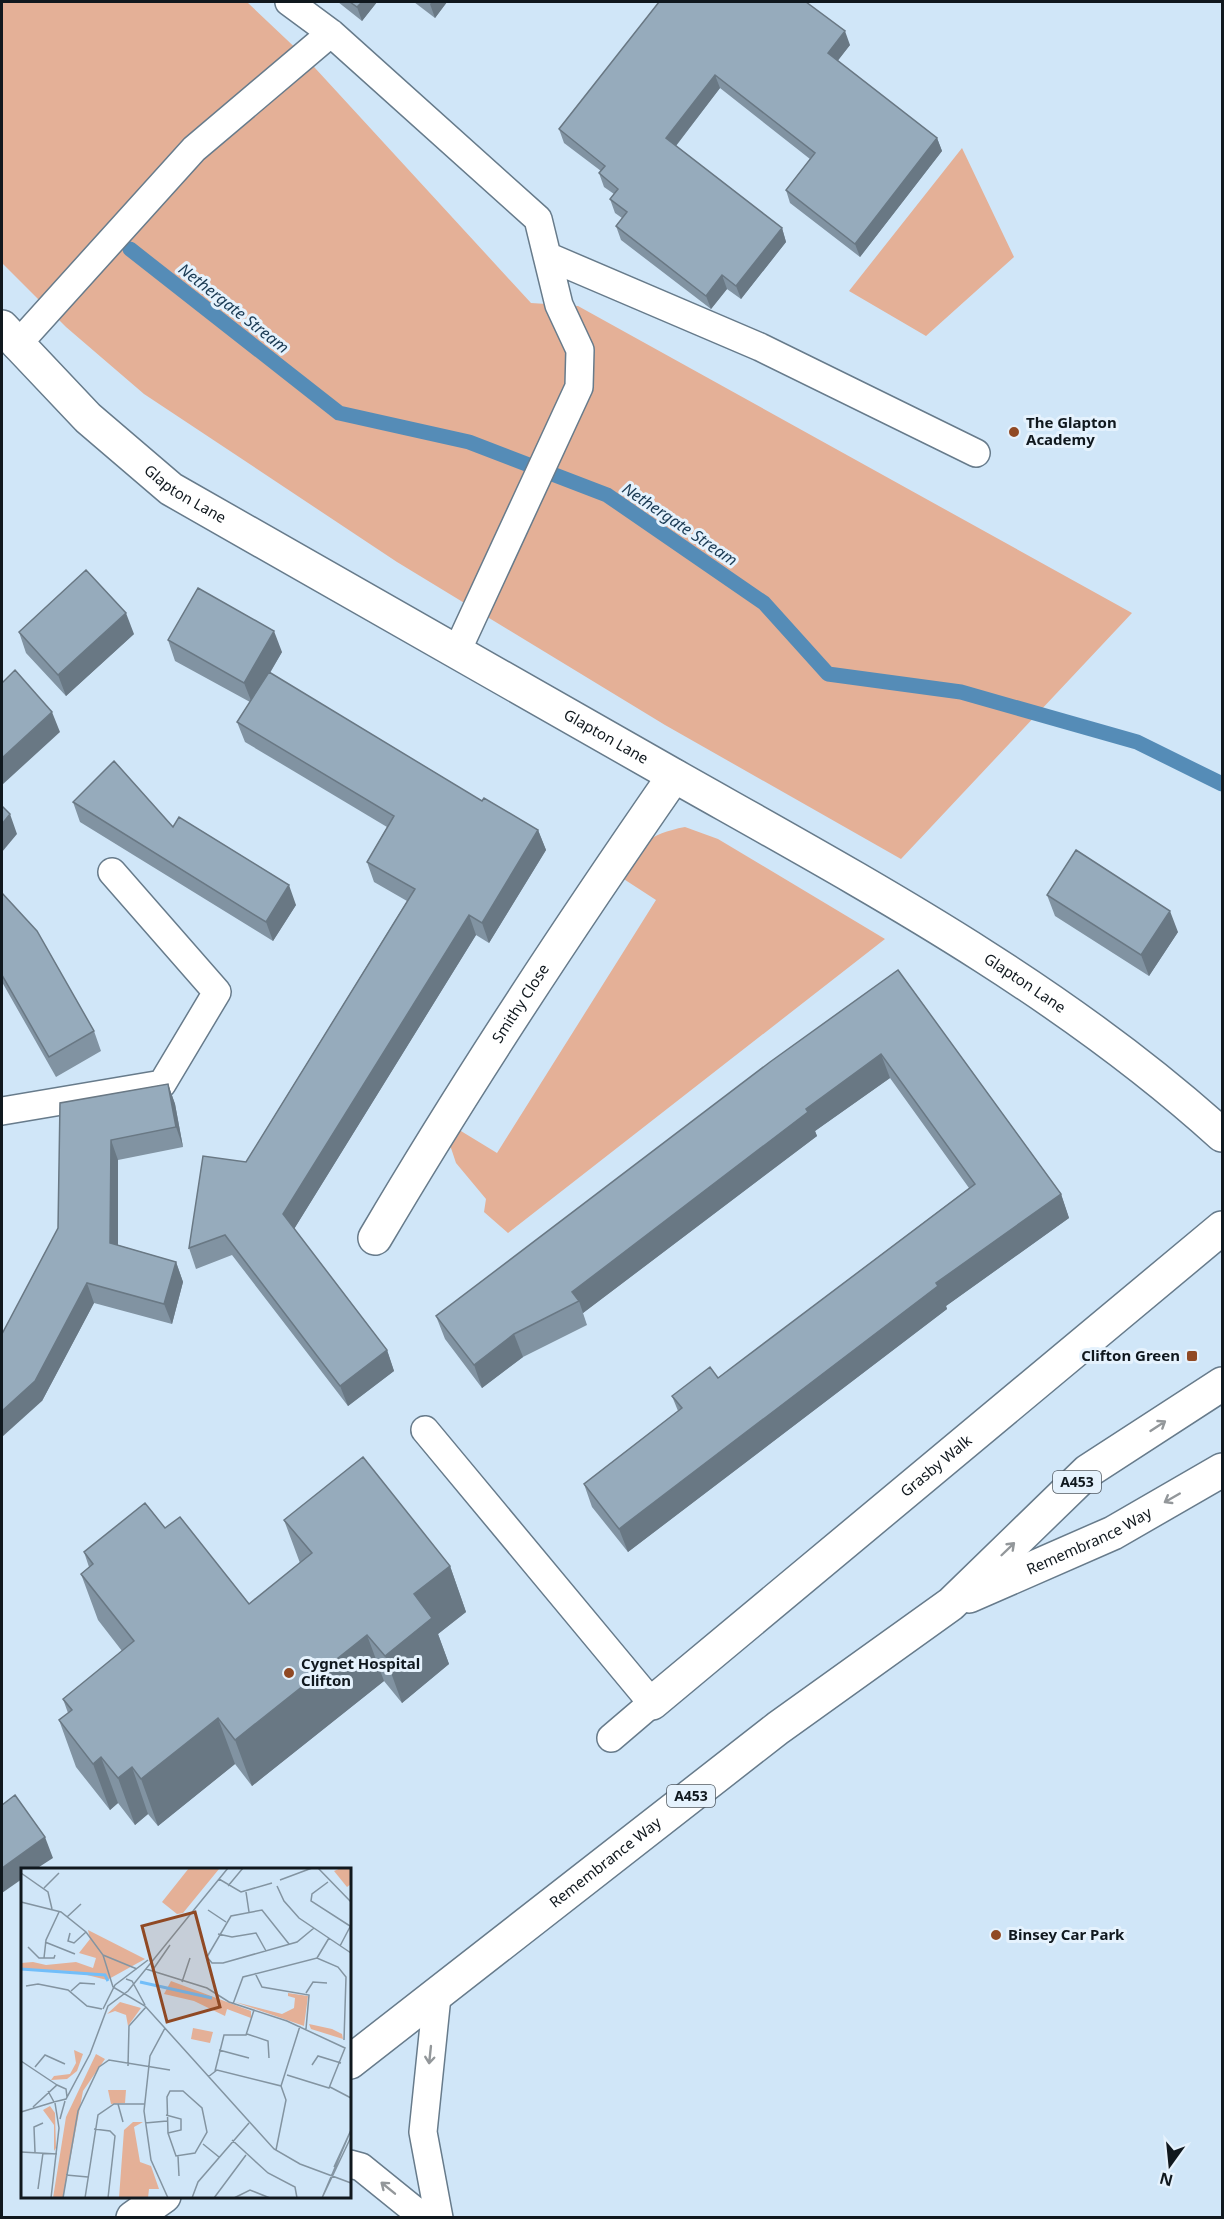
<svg xmlns="http://www.w3.org/2000/svg" width="1224" height="2219" font-family="'Noto Sans',sans-serif">
<rect width="100%" height="100%" fill="#d0e6f8"/>
<path fill="#e4b097" d="M2,2H247L304,56L531,303L578,306L1132,613L901,859L665,725L397,562L144,394L66,327L2,263Z
M962,148L1014,257L926,336L849,291Z
M685,827L718,839L885,939L508,1233L484,1212L486,1199L456,1163L450,1145L456,1128L497,1153L656,900L616,874C639,846 648,834 685,827Z"/>
<g fill="none" stroke-linecap="round" stroke-linejoin="round">
<path stroke="#558cb7" stroke-width="15" d="M130,249L339,413L469,442L607,495L764,603L828,674L961,692L1137,742L1222,784"/>
<g stroke="#677b8b" stroke-width="30">
<path id="lane" d="M289,2L331,33L538,219L559,305L580,350L579,387L457,651
M547,256L760,347L976,453
M16,346L194,149L331,33
M2,1111L162,1084L217,992L112,872
M425,1430L652,1703L611,1738
M437,1996L423,2132L439,2218
M350,2164L361,2167L424,2218"/>
</g>
<g stroke="#677b8b" stroke-width="36">
<g id="street">
<path id="s1" d="M2,327L88,418L171,489C339,584 506,680 673,775C864,883 1059,987 1222,1135"/>
<path id="s2" d="M375,1238C468,1080 570,926 674,776"/>
<path id="s3" d="M652,1703L1222,1228"/>
</g>
</g>
<g stroke="#677b8b" stroke-width="36">
<g id="highway">
<path id="s4" d="M969,1596L1113,1533L1222,1470"/>
<path id="s5" d="M350,2062L778,1728L951,1604L1088,1471L1222,1384"/>
<path d="M133,2218L164,2196"/>
</g>
</g>
<use href="#lane" stroke="#fff" stroke-width="27"/>
<use href="#street" stroke="#fff" stroke-width="33"/>
<use href="#highway" stroke="#fff" stroke-width="33"/>
</g>
<path fill="#8193a2" d="M338,2H377L362,21Z
M414,2H447L435,18Z
M659,2L850,45L837,61L937,138L942,151L860,257L790,203L786,190L810,159L720,88L676,146L782,228L786,242L741,299L727,289L711,309L621,240L616,226L622,218L615,213L610,199L614,194L604,187L599,173L601,171L564,143L559,129Z
M19,632L134,634L66,696L26,653Z
M168,640L282,652L270,673L482,801L538,830L546,850L489,943L476,935L294,1229L387,1350L394,1371L348,1406L232,1255L196,1269L189,1248L246,1162L407,901L374,882L367,862L387,827L245,742L237,722L250,702L175,661Z
M73,802L173,827L296,905L273,941L80,822Z
M2,893L94,1031L101,1051L56,1077L2,982Z
M1047,895L1178,932L1149,976L1055,916Z
M898,970L1061,1194L1069,1218L946,1306L947,1309L628,1552L592,1507L584,1484L678,1411L672,1396L718,1378L969,1188L890,1078L815,1131L817,1136L583,1313L587,1325L523,1357L482,1388L445,1339L436,1316Z
M168,1084L175,1104L183,1147L118,1160V1245L176,1262L183,1282L172,1324L94,1303L42,1401L58,1228L60,1103Z
M284,1520L450,1566L466,1612L438,1634L449,1664L402,1703L384,1681L252,1786L235,1764L158,1826L148,1814L135,1825L118,1803L110,1810L76,1767L59,1720L68,1713L63,1699L122,1651L98,1620L81,1574L89,1567L84,1552L165,1528L249,1604L300,1563Z"/>
<path fill="#697884" d="M362,2H377L362,21L357,7Z
M432,2H447L435,18L430,4Z
M845,31L850,45L833,67L828,53Z
M715,75L720,88L671,152L666,138Z
M937,138L942,151L860,257L855,244Z
M782,228L786,242L741,299L736,286Z
M722,275L727,289L711,309L706,296Z
M126,613L134,634L66,696L58,675Z
M274,631L282,652L252,703L244,683Z
M52,712L60,732L2,785V758Z
M10,814L17,834L2,852V824Z
M538,830L546,850L489,943L482,923Z
M289,885L296,905L273,941L266,922Z
M1170,911L1178,932L1149,976L1141,955Z
M469,915L476,935L291,1234L283,1214Z
M881,1054L890,1078L815,1131L817,1136L583,1313L579,1301L572,1292L806,1109Z
M168,1084L175,1104L183,1147L176,1127Z
M111,1140L118,1160V1263L110,1243Z
M1061,1194L1069,1218L946,1306L947,1309L628,1552L619,1529L936,1283Z
M176,1262L183,1282L172,1324L164,1304Z
M87,1283L94,1303L42,1401L2,1437V1411Z
M514,1334L523,1357L482,1388L474,1365Z
M387,1350L394,1371L348,1406L340,1386Z
M450,1566L466,1612L438,1634L449,1664L402,1703L385,1656L414,1594Z
M367,1635L384,1681L252,1786L235,1740Z
M218,1718L235,1764L158,1826L141,1779Z
M101,1757L118,1803L110,1810L93,1764Z
M132,1767L148,1814L135,1825L118,1778Z
M45,1837L53,1858L36,1869H22V1879L2,1893V1868Z"/>
<path fill="#96abbc" stroke="#697884" stroke-width="1.5" d="M350,2H362L357,7Z
M659,2H806L845,31L828,53L937,138L855,244L786,190L815,153L715,75L666,138L782,228L736,286L722,275L706,296L616,226L627,212L610,199L618,189L599,173L605,166L559,129Z
M86,570L126,613L58,675L19,632Z
M198,588L274,631L244,683L168,640Z
M15,670L52,712L2,758V683Z
M269,672L482,801L484,798L538,830L482,923L469,915L283,1214L387,1350L340,1386L225,1235L189,1248L203,1156L246,1162L415,889L367,862L394,816L237,722Z
M114,761L173,827L179,817L289,885L266,922L73,802Z
M2,806L10,814L2,824Z
M1076,850L1170,911L1141,955L1047,895Z
M2,893L37,931L94,1031L49,1057L2,975Z
M898,970L1061,1194L936,1283L938,1286L619,1529L584,1484L682,1408L672,1396L710,1367L718,1378L975,1184L881,1054L806,1109L808,1112L572,1292L579,1301L514,1334L474,1365L436,1316L770,1062Z
M168,1084L176,1127L111,1140L110,1243L176,1262L164,1304L87,1283L35,1381L2,1411V1334L58,1228L60,1103Z
M363,1457L450,1566L414,1594L432,1618L385,1656L367,1635L235,1740L218,1718L141,1779L132,1767L118,1778L101,1757L93,1764L59,1720L72,1710L63,1699L134,1641L81,1574L93,1564L84,1552L145,1503L165,1528L180,1517L249,1604L312,1553L284,1520Z
M15,1795L45,1837L2,1868V1805Z"/>
<defs><path id="oneway-shaft" d="M-6 0H5M1.5-3L5.5 0L1.5 3" fill="none" stroke-width="1.6" stroke-linecap="round" stroke-linejoin="round" transform="scale(1.5)"/></defs>
<g stroke="#93979a">
<use href="#oneway-shaft" transform="translate(1158 1426) rotate(-33)"/>
<use href="#oneway-shaft" transform="translate(1172 1498) rotate(150)"/>
<use href="#oneway-shaft" transform="translate(1008 1549) rotate(-44)"/>
<use href="#oneway-shaft" transform="translate(430 2055) rotate(96)"/>
<use href="#oneway-shaft" transform="translate(388 2188) rotate(-141)"/>
</g>
<g fill="#904924" stroke="#e5f2fd" stroke-width="2">
<circle cx="1014" cy="432" r="6"/>
<rect x="1186" y="1350" width="12" height="12" rx="3"/>
<circle cx="289" cy="1673" r="6"/>
<circle cx="996" cy="1935" r="6"/>
</g>
<g text-anchor="middle" stroke-width="6" stroke-linejoin="round" paint-order="stroke">
<g fill="#e5f2fd" stroke="#505961" stroke-width="1.5">
<rect x="1053" y="1471" width="48" height="22" rx="4.5"/>
<rect x="667" y="1785" width="48" height="22" rx="4.5"/>
</g>
<g font-size="14" font-weight="bold" fill="#10181e">
<text x="1077" y="1487">A453</text>
<text x="691" y="1801">A453</text>
</g>
<g font-size="15" font-weight="bold" fill="#10181e" stroke="#e5f2fd" text-anchor="start">
<text x="1026" y="428">The Glapton<tspan x="1026" dy="17">Academy</tspan></text>
<text x="1180" y="1361" text-anchor="end">Clifton Green</text>
<text x="301" y="1669">Cygnet Hospital<tspan x="301" dy="17">Clifton</tspan></text>
<text x="1008" y="1940">Binsey Car Park</text>
</g>
<g font-size="15" fill="#10181e" stroke="#e5f2fd">
<text dy="5" stroke="none"><textPath href="#s1" startOffset="249">Glapton Lane</textPath></text>
<text dy="5" stroke="none"><textPath href="#s1" startOffset="735">Glapton Lane</textPath></text>
<text dy="5" stroke="none"><textPath href="#s1" startOffset="1221">Glapton Lane</textPath></text>
<text dy="5" stroke="none"><textPath href="#s2" startOffset="276">Smithy Close</textPath></text>
<text dy="5" stroke="none"><textPath href="#s3" startOffset="370">Grasby Walk</textPath></text>
<text dy="5" stroke="none"><textPath href="#s4" startOffset="132">Remembrance Way</textPath></text>
<text dy="5" stroke="none"><textPath href="#s5" startOffset="324">Remembrance Way</textPath></text>
</g>
<g font-size="16" font-style="italic" fill="#193952" stroke="#e5f2fd">
<text transform="translate(234 308) rotate(38)" y="6">Nethergate Stream</text>
<text transform="translate(680 524) rotate(34)" y="6">Nethergate Stream</text>
</g>
</g>
<g transform="translate(21 1868)">
<rect width="330" height="330" fill="#d0e6f8"/>
<path d="M168,0L198,1L162,45L156,46L141,34ZM320,0H330V16L326,19L313,3ZM67,62L124,91L86,112L50,103L0,102V95L12,94L25,97L55,94L72,100L75,90L58,85L69,71ZM150,113L230,143V150L206,141L204,148L173,133L143,126ZM267,125L287,128L283,158L214,134L261,146L273,140L274,130L267,128ZM99,134L120,140L107,158L105,147L94,143L86,146ZM288,156L311,161L321,166L322,171L290,161ZM172,160L192,164L189,175L170,171ZM53,182L62,186L56,203L46,211L30,212L33,208L49,206L55,195ZM75,186L84,191L62,223L42,330H32L45,249ZM87,222H105L104,235L90,236ZM29,238L34,245L35,280L33,283V257L22,242ZM112,254H122L113,259L119,294L130,298L138,321H128L127,330H98L103,262Z" fill="#e4b097"/>
<path fill="none" stroke="#72bef9" stroke-width="3" d="M0,101L84,107L87,113M119,114L191,130"/>
<path fill="none" stroke="#8394a1" stroke-width="1.5" d="M297,0L330,34M0,5L27,24L31,41M198,11L220,24L251,15M259,12L291,0M307,14L291,26L290,33L329,58M207,18L222,0M256,18L263,33L278,50L330,85M23,20L38,5M225,24L228,44M0,34L40,44L65,64L82,87L92,119L124,138L253,281L279,296L330,315M187,42L205,54M46,49L60,36M49,65L47,73L53,75L65,64M197,66L211,69L235,65L245,83M24,74L54,86M268,76L241,42L210,48L186,89L191,95H202L276,74L293,60M319,78L330,57M7,79L18,90H33L34,87M82,87L116,101M23,90L25,72L38,44M296,90L308,70M125,101L186,120L208,134L266,153L324,180L308,220L266,207M131,103L149,77M234,105L241,119L288,127L285,161M105,111L111,113L124,137M161,114L169,90M5,118L17,116L47,122L66,138L81,141M50,123L59,115L74,116M285,125L292,114L306,115M212,136L222,109L296,90L317,99L325,109L323,172M82,141L94,117L127,92M144,160L129,188L123,243L130,292L147,330M226,166L247,173L248,190M198,182L228,190M0,193L36,217M291,197L297,188L320,195M107,198L108,158L125,139M14,199L24,187L44,196M194,203L203,167H225L233,142M187,209L196,202L260,218L265,232L255,282M260,218L279,158M309,219L330,230M27,223L33,234L45,231L69,186L87,138L107,123L207,0M162,223L181,240L186,264L174,285L155,288L147,265L146,229L149,223ZM97,236L102,254M12,239L36,217L45,221L46,229M0,244L33,234M145,247L160,251V262L147,265M39,251L44,233M124,255L146,253M73,261L89,263L94,268L87,330M211,272L247,305L274,319L276,330M182,276L198,289M0,284L36,286M14,284L13,259L22,255M157,288L158,308M313,299L330,262M45,307L67,309M17,321L22,285M30,330L38,260L34,235M42,330L57,243L78,199L88,192L149,202M64,330L77,247L93,236H123M171,330L177,314L228,255M193,330L225,287M213,330L229,322L249,330M301,330L330,269M301,330L330,262"/>
<path fill="#904924" fill-opacity="0.15" stroke="#904924" stroke-width="3" d="M174,44L199,139L146,154L121,58Z"/>
<rect width="330" height="330" fill="none" stroke="#10181e" stroke-width="3"/>
</g>
<rect width="1224" height="2219" fill="none" stroke="#10181e" stroke-width="6"/>
<g transform="translate(1170 2165) rotate(195)" stroke="#e5f2fd" stroke-width="4.5" paint-order="stroke">
<path d="M0-4.5L10 22L0 15L-10 22Z" fill="#10181e"/>
<text y="-9" font-size="16" font-weight="bold" text-anchor="middle" fill="#10181e">N</text>
</g>
</svg>
